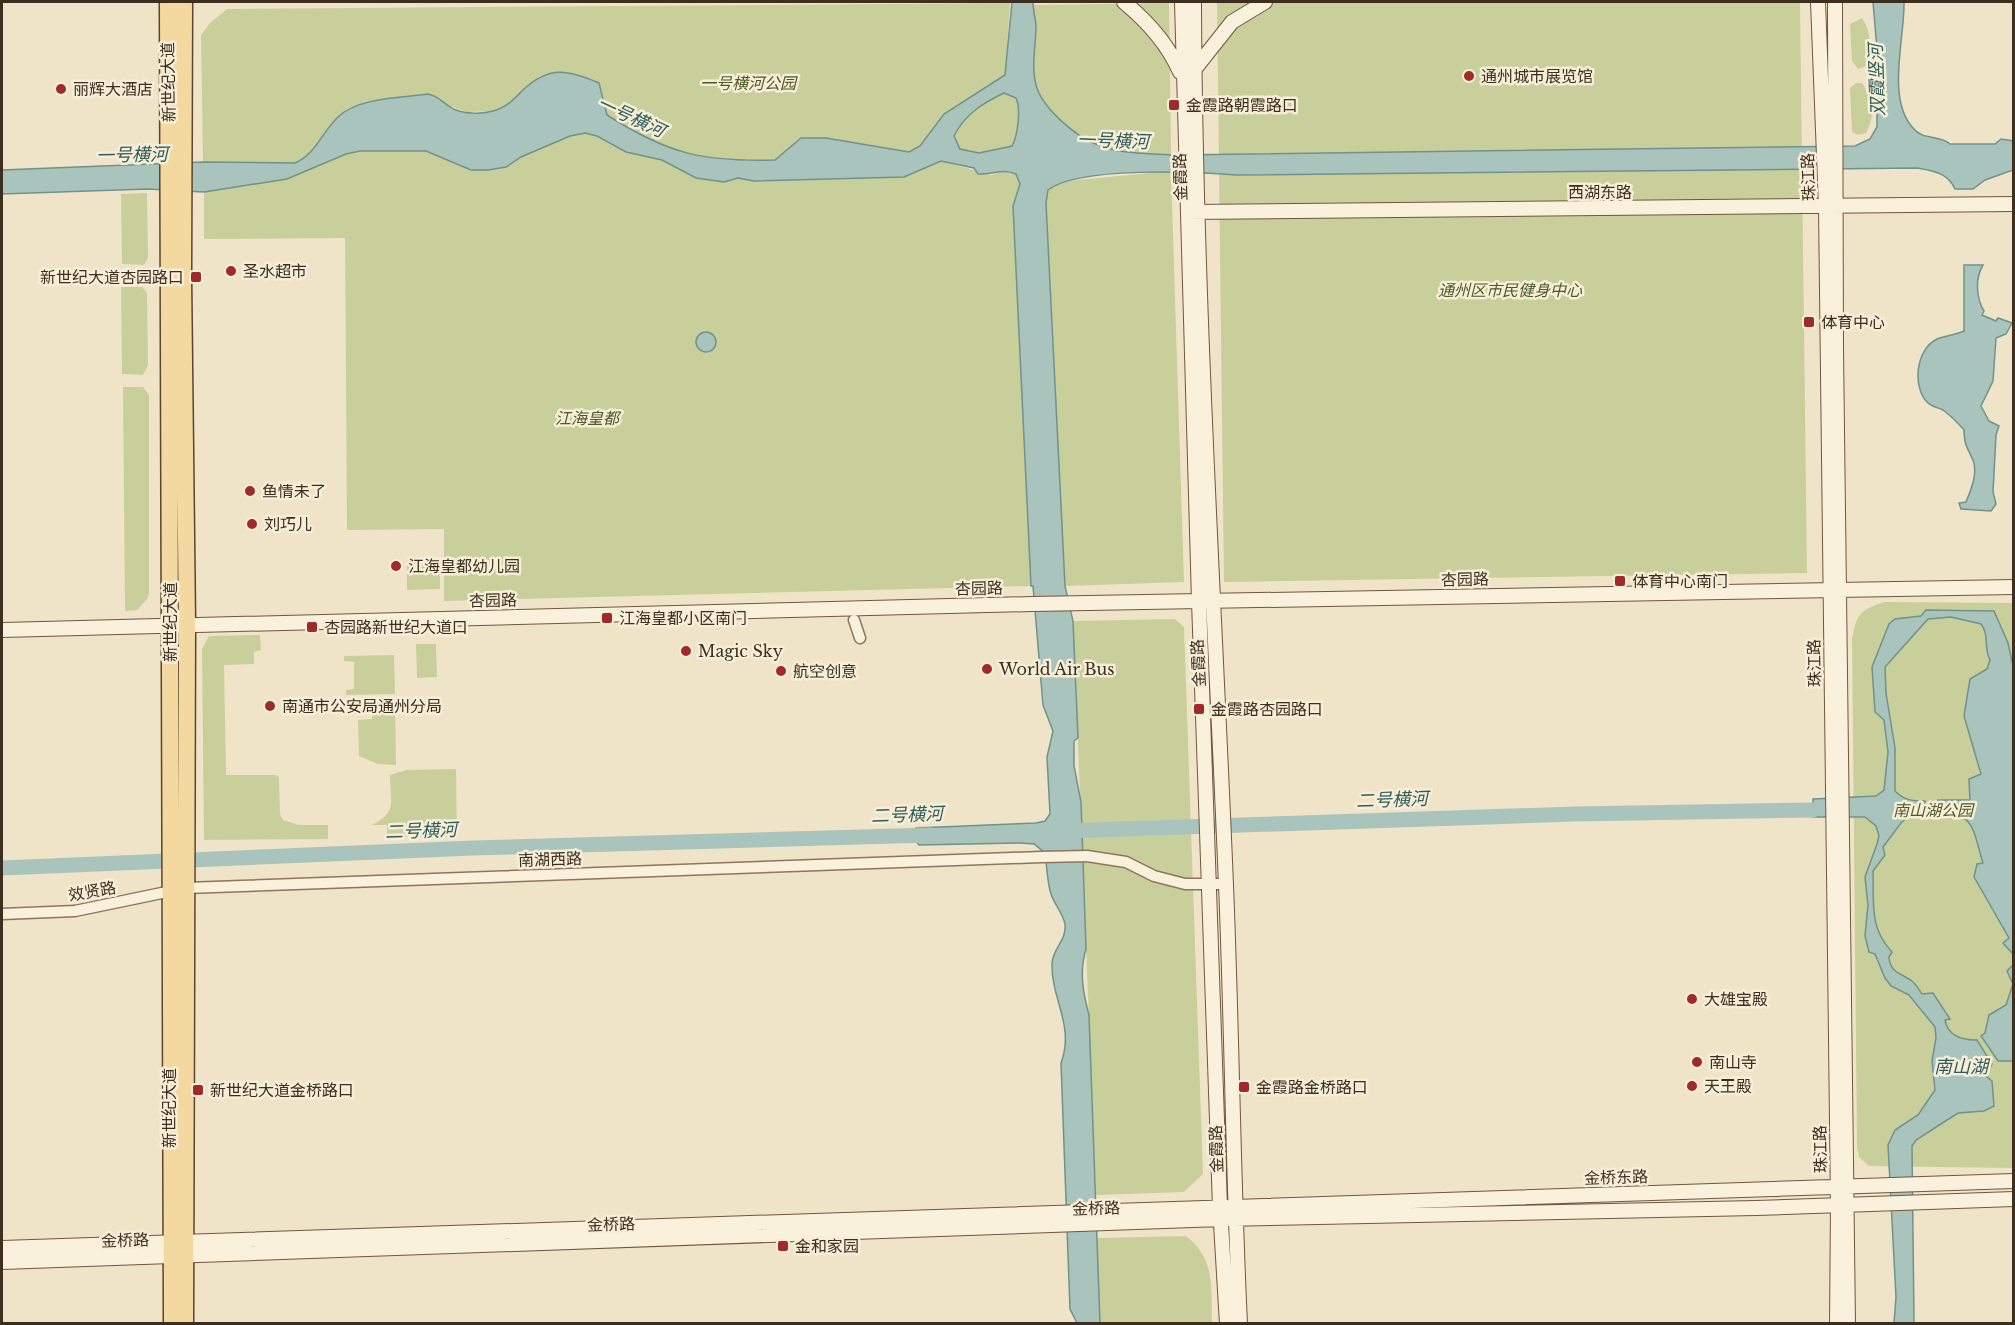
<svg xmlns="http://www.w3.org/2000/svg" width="2015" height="1325" font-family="'Libre Baskerville','Noto Sans SC',serif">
<rect width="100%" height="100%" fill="#f0e4c8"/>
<path fill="#c9cf9b" d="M1217,2H1800L1807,573L1224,582Z
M1010,3L1005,76L944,114L920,146L909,152L826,138H802L775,160C741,161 702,161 669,150C630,137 577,98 541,75L510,104L494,111L467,112L447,105L327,129C318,144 311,156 295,163L203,162L201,35L210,23L227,9Z
M1169,3L1171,155C1147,153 1120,154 1097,145C1072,135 1037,103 1034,75C1033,51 1036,28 1033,5Z
M1862,18C1873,34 1869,48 1867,66L1858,69L1852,61L1850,24Z
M1856,83H1862C1873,100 1876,114 1866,133L1858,135L1852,132L1850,88Z
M1004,93L1016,98C1021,107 1017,137 1012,146L979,153L960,149L954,136C965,114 983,103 1004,93Z
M585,133L597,136L611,145L662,160L696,178L724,182L738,178L754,181L904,177L942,161L991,175L1004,171L1016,174L1020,184L1013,206L1031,586L444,601V529L347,530L345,238L204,239V192L287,179L346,154L360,151H426L471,170L506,167L521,157L570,136Z
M1171,171L1184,582L1065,586L1046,195L1052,186L1067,181Z
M147,193L148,258L144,265L122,264L121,194Z
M121,287H142L147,293L148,365L143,375L122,374Z
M123,387H143L149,395V593L148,598L137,610L125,611Z
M407,559H440V589L407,590Z
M1884,602L2013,603V1168L1869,1166L1859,1157L1857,1147L1852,640C1856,614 1860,610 1884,602Z
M1175,619L1184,627L1203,1174L1184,1192L1096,1195L1073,621Z
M260,635L261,650L254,652V664L224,665L226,775H276L279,777L280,814L283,820L299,825H328V839L204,840L202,649L209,636Z
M416,644H436L437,677L417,678Z
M394,655L395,694L346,695V690L354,689V662L344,661V656Z
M395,700L396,765L378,764L359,756L358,720L372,719V701Z
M456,769L457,837H387V825H372C398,812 390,802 390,775L407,770Z
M1186,1236C1216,1259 1211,1289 1212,1323H1100L1097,1238Z"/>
<path fill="#a9c4bc" stroke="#6f938a" stroke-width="1.5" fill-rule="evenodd" d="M1012,2H1033C1033,9 1035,17 1036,25C1036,44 1031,66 1036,85C1042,108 1076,137 1098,145C1120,154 1147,153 1171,155L1855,146L1870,139L1877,127V100L1872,85L1877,49L1873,2H1904C1905,37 1886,99 1913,128C1923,141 1939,134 1950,144H1995L2001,139L2014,141L2013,170L1985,180L1973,189H1955C1948,173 1934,171 1917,168L1237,175C1197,172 1079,166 1048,190L1046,203L1065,586L1073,621L1078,738L1074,741V766L1081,802L1086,949C1079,972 1083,993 1089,1015L1100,1324L1077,1323L1070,1309L1061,1063C1075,1025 1051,1000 1052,963C1053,948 1067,940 1065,924C1063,913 1054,904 1051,894C1047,882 1047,866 1045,853L1034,844L1020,843L919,845L912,836L916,828L1036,823L1045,821L1050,814L1047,757L1053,731L1043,705L1033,586H1031L1013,206L1020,184L1016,174C1003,168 992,175 978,174L974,168L941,161L904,177L754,181L738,178L724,182L696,178L662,160L626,152L597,136L585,133L570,136L521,157L506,167L488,170H471L426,151H360L346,154L287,179L204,192L147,189L2,194V170L203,162L295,163C316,154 322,132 338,117C359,97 401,98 428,94C440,96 445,106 456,110C466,114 483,114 493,111C506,108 514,99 523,90C549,65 569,70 599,83L607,115C668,154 703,162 775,160L801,138H826L909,152L920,146L944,114L1005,75ZM1004,93L1016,98C1021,109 1018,135 1012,146L979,153L960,149L954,136C965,114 983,103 1004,93Z
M1964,265H1983C1975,278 1976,298 1984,311L1982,315L1996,321L1998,318L2012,323L2006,334L1996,338L1993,381L1981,406L1989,421L1999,426L1996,435L1993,492L1996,504L1991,511L1961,509L1959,503L1966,502C1971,490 1979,471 1972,458C1967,447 1964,444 1964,430C1958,423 1951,416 1943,410C1938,407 1931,407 1927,402C1912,386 1916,349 1937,339C1945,336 1955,335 1964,331Z
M696 342a10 10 0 1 1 20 0a10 10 0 1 1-20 0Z
M1926,610L1994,611L2008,643L2013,666V954L2003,943L2009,938L1974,877L1977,864L1983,863C1973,832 1976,812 1938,812V800H1970L1969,779L1981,774L1964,716L1970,679L1987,669L1990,660C1983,647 1990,636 1981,624L1951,617L1928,619L1885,667L1886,693L1895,748V791C1904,800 1912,801 1925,801V811H1914L1901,823L1883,847L1885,855L1873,871C1874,903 1869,928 1892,952L1889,957C1890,973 1901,973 1912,981C1916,984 1919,990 1922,994L1933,993L1950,1019L1945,1020C1948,1036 1961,1040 1977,1040L1992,1064L1986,1076L1992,1081L1994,1106L1984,1111L1958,1113L1916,1140L1912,1146L1914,1323H1894L1896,1297L1888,1145L1895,1130L1918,1115L1935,1090L1932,1061L1936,1038L1935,1027L1909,995L1891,986L1885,978L1875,954L1869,952L1865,936L1868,905L1865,877L1877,844L1879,836L1876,826L1865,817H1813V799L1876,796L1884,790L1888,752L1884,720L1875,712L1872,667L1889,624L1895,619L1921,616Z
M2013,965V1061H1998L1981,1036L1985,1033L1989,1015L2006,1005L2013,984L2007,971Z"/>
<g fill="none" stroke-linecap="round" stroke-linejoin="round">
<path stroke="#a9c4bc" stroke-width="15" d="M1063,831L1575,814L1813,810
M2,868L473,848L931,835"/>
<g stroke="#8d765c" stroke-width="13">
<path id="street" d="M854,620L860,638
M2,914L75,911L186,888L1041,857L1087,856L1126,862L1154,876L1185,884H1226"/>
</g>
<g stroke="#6f573f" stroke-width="16">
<path id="secondary" d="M1124,2C1147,21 1168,44 1180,72
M1182,2L1199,601L1220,1207L1227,1324
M1194,2C1195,296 1214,591 1226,885C1232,1031 1233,1177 1240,1324
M1818,2L1826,207L1838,1205L1837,1324
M1835,2L1836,349L1848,1324
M1194,70L1232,22L1265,2
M1189,212L2014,204
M2,630L1032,604L2014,587
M2,1248L2014,1181
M2,1262L1221,1219L1756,1208L2014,1199"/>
</g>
<g stroke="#5b4430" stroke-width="19">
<path id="primary" d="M168,2L172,1324
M184,2L183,277L187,623L185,1324"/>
</g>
<use href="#street" stroke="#faf1dc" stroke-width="10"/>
<use href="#secondary" stroke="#faf1dc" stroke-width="14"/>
<use href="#primary" stroke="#f3d9a0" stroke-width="16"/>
</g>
<g fill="#9e2a2b" stroke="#f7eed8" stroke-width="2">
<circle cx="1469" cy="76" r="6"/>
<circle cx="61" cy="89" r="6"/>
<rect x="1168" y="99" width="12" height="12" rx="3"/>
<circle cx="231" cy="271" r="6"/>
<rect x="190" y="271" width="12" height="12" rx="3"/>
<rect x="1803" y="316" width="12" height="12" rx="3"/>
<circle cx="250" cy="491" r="6"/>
<circle cx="252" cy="524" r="6"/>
<circle cx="396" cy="566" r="6"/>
<rect x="1614" y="575" width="12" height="12" rx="3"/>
<rect x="601" y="612" width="12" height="12" rx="3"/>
<rect x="306" y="621" width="12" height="12" rx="3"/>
<circle cx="686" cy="651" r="6"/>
<circle cx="987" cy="669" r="6"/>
<circle cx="781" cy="671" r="6"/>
<circle cx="270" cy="706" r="6"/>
<rect x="1193" y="703" width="12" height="12" rx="3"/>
<circle cx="1692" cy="999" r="6"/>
<circle cx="1697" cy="1062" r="6"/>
<circle cx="1692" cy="1086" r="6"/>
<rect x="1238" y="1081" width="12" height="12" rx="3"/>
<rect x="192" y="1084" width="12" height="12" rx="3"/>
<rect x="777" y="1240" width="12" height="12" rx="3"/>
</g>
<g text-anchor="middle" stroke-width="5" stroke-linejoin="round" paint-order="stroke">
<g font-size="16" fill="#3d2e20" stroke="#f7eed8" text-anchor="start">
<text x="1481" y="82">通州城市展览馆</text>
<text x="73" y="95">丽辉大酒店</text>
<text x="1186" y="111">金霞路朝霞路口</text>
<text x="243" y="277">圣水超市</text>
<text x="184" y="283" text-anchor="end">新世纪大道杏园路口</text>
<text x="1821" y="328">体育中心</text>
<text x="262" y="497">鱼情未了</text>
<text x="264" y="530">刘巧儿</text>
<text x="408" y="572">江海皇都幼儿园</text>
<text x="1632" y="587">体育中心南门</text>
<text x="619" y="624">江海皇都小区南门</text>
<text x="324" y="633">杏园路新世纪大道口</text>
<text x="698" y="657">Magic Sky</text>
<text x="999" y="675">World Air Bus</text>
<text x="793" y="677">航空创意</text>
<text x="282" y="712">南通市公安局通州分局</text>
<text x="1211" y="715">金霞路杏园路口</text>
<text x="1704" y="1005">大雄宝殿</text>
<text x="1709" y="1068">南山寺</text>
<text x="1704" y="1092">天王殿</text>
<text x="1256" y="1093">金霞路金桥路口</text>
<text x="210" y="1096">新世纪大道金桥路口</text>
<text x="795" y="1252">金和家园</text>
</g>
<g font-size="16" fill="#3d2e20" stroke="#f7eed8">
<text transform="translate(168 82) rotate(-91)" y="6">新世纪大道</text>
<text transform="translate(1180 177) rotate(-92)" y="6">金霞路</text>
<text transform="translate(1808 177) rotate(-92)" y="6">珠江路</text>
<text x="1600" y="198">西湖东路</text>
<text transform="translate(1465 579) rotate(-1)" y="6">杏园路</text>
<text transform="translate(979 588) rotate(-1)" y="6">杏园路</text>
<text transform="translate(493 600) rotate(-1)" y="6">杏园路</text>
<text transform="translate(170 622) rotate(-90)" y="6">新世纪大道</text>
<text transform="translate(1198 663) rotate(-93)" y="6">金霞路</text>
<text transform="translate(1814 663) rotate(-91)" y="6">珠江路</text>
<text transform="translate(550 859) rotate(-2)" y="6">南湖西路</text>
<text transform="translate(92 891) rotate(-10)" y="6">效贤路</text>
<text transform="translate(169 1108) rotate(-90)" y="6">新世纪大道</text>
<text transform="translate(1216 1149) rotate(-92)" y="6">金霞路</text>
<text transform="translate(1820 1149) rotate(-91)" y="6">珠江路</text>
<text transform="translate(1616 1177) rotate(-2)" y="6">金桥东路</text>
<text transform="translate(1096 1208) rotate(-2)" y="6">金桥路</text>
<text transform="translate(611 1224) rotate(-2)" y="6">金桥路</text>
<text transform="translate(125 1240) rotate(-2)" y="6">金桥路</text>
</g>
<g font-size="16" font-style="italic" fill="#4d5a26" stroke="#f7eed8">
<text x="748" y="89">一号横河公园</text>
<text x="1510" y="296">通州区市民健身中心</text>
<text x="587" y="424">江海皇都</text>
<text x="1933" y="816">南山湖公园</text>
</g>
<g font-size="18" font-style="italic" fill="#2f5d5a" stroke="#f7eed8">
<text transform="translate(1877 80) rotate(-92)" y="6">双霞竖河</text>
<text transform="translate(631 117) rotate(25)" y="6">一号横河</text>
<text transform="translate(1113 141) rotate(2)" y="6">一号横河</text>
<text transform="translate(132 155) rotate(-1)" y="6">一号横河</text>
<text transform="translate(1392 800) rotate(-2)" y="6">二号横河</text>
<text transform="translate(907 815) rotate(-2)" y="6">二号横河</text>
<text transform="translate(421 831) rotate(-2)" y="6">二号横河</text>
<text x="1961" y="1073">南山湖</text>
</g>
</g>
<rect width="2015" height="1325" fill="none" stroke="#3d2e20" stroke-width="6"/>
</svg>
